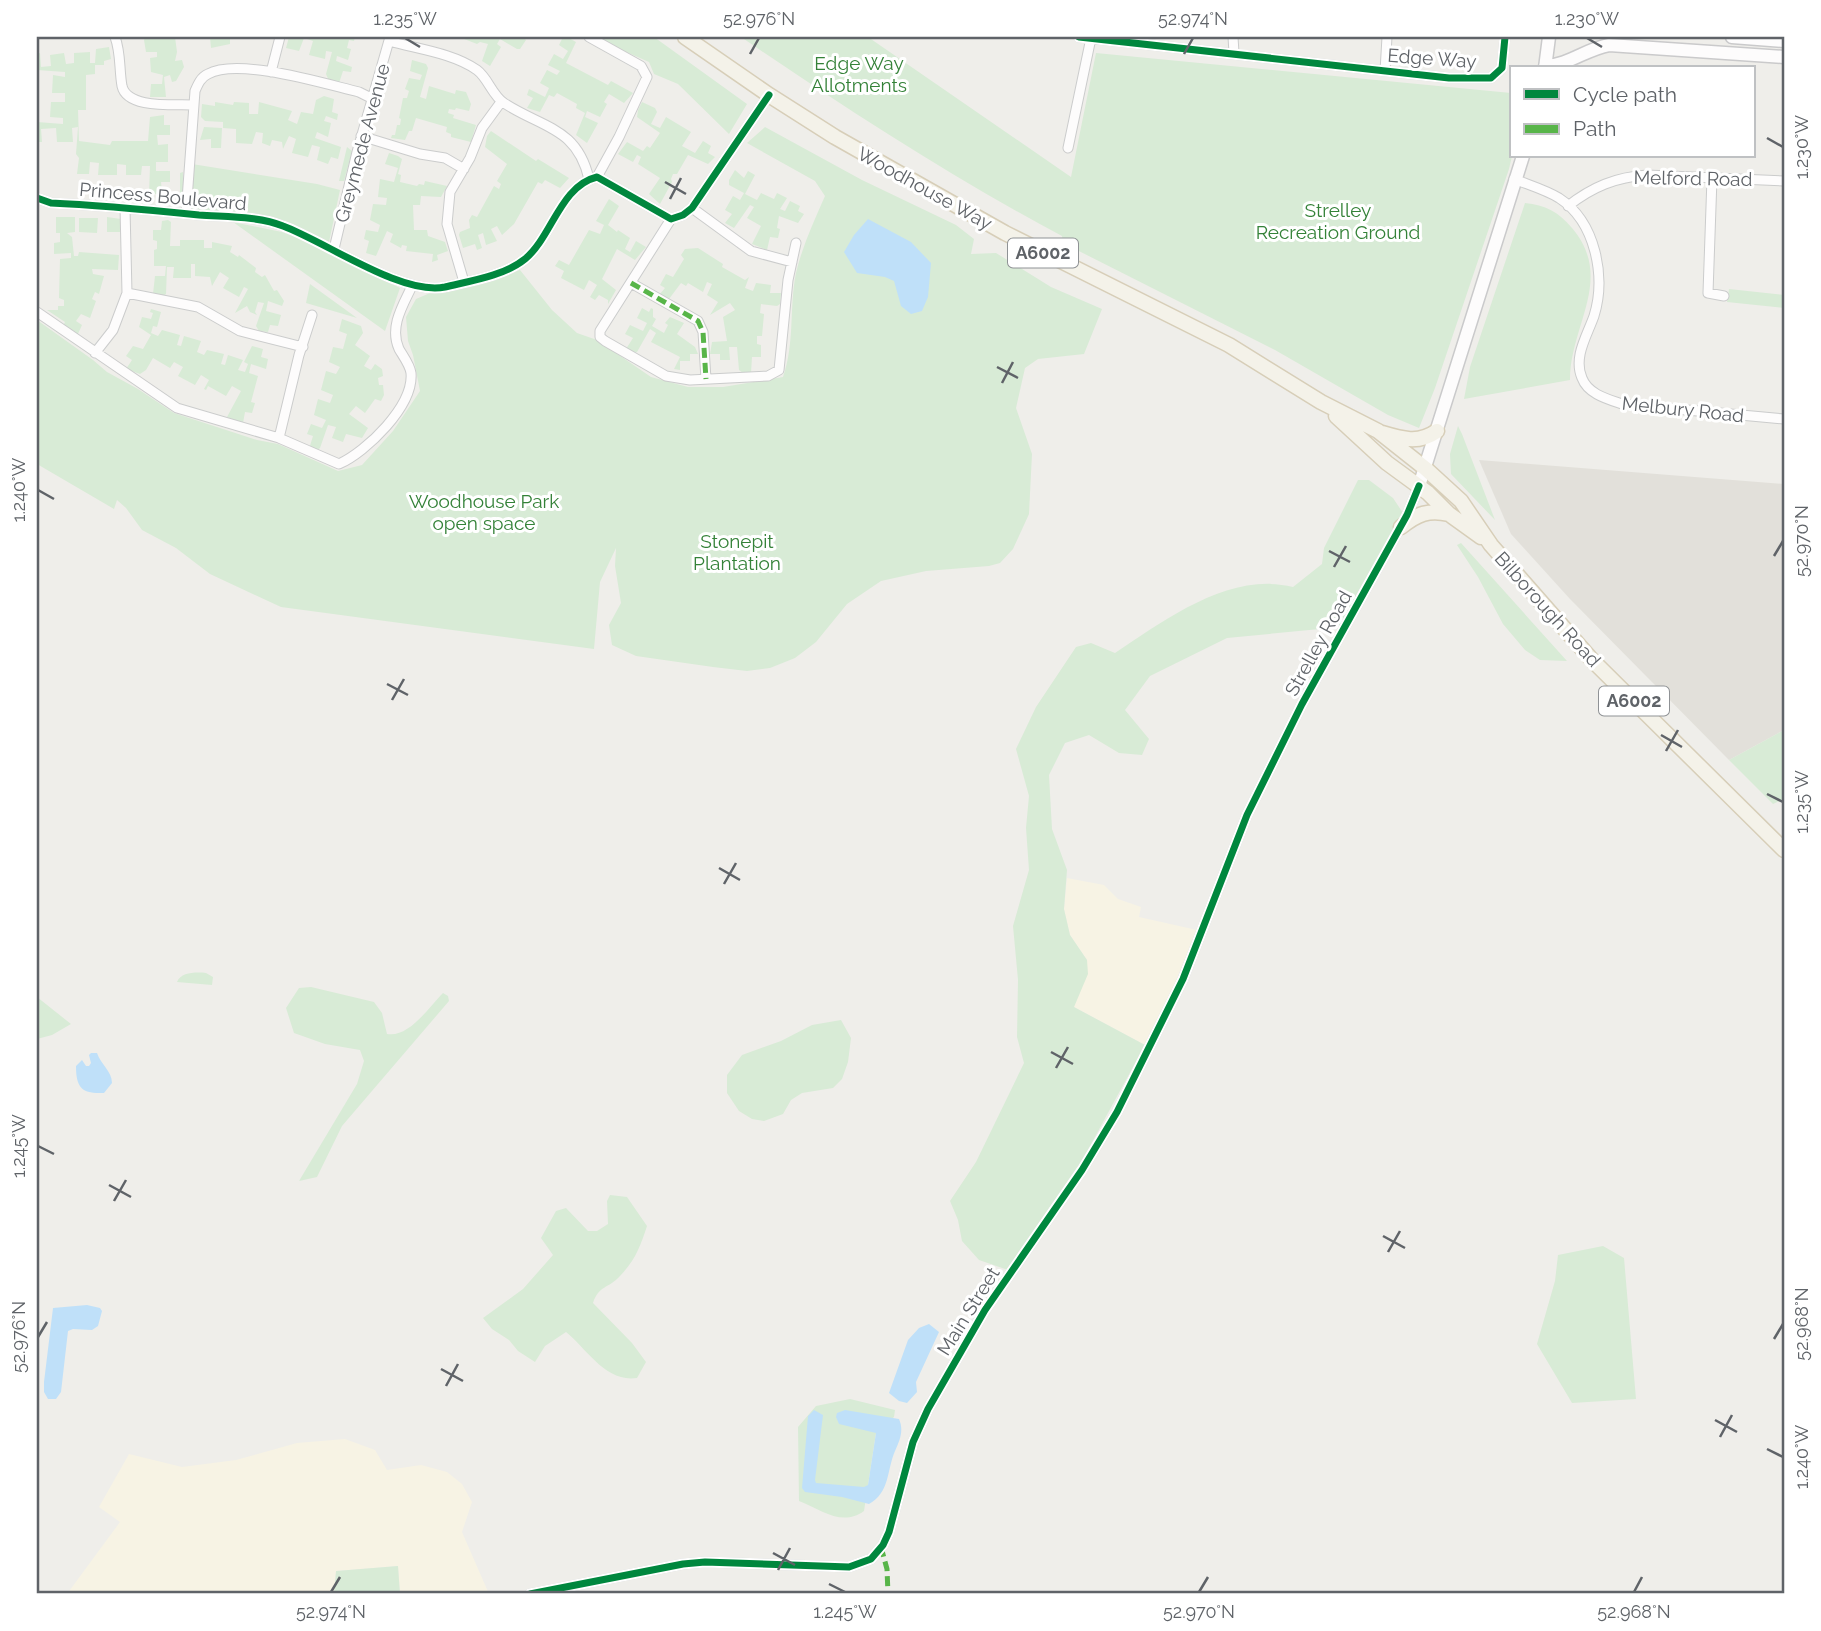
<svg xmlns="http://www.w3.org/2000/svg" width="1821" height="1631" font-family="Raleway,sans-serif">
<rect width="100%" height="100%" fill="#efeeea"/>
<path fill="#f7f3e4" d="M1067,878L1104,885L1118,899L1141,907L1139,917L1197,930L1172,990L1145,1045L1074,1007L1087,960L1070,935L1064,909Z
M345,1439L375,1450L387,1470L421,1465L447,1472L462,1484L472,1502L462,1532L489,1594H400L398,1566L336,1571L334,1594H67L120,1522L99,1507L129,1454L182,1467L236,1460L297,1443Z"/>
<path fill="#e2e0da" d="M1479,460L1784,484V730L1729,760L1570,599L1511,534Z"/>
<path fill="#d8ebd6" d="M146,37H175L177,52L175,61L182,60L184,67L176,81L172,82L170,75L164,77L166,97H150L151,84H162L163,75L151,72L150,58L157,57V52H146L144,40Z
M210,37H230V44L211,48Z
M289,37L318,39L319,37H355L354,41L349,40L347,48L351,49L348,60L337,56L336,61L352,67L351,72L343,71L339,83L329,81L326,74L332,52L326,51L325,59L309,55L313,41L304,38L299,51L286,48Z
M459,37H523L526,40L520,49H517L500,39L497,44L501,47L490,66L482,61L488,44L480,42L477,44Z
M563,37H567L576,42L566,63L608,85L611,81L633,93L624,103L609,94L604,102L607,104L600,117L587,111L585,117L598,123L587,143L576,135L585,113L576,108L577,104L557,93L554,97L549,95L540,112L527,108L533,98L527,95L529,89L545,97L549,88L540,83L547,70L557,75L560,71L548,65L554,54L563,59L568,51L559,45Z
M597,37H654L747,104L729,134L678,84L654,74L649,62L608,44Z
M741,37H868L1071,177L1096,53L1511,93L1512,156L1509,169L1435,388L1419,428L1388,415L1275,350L1063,243L1062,236C951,177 845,108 741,37Z
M109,47L111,59L104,61V65H95V74L86,75V110H78L79,141L110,145L112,141H148L150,117L164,115V125H170V135H157L158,145L168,144V162H156V171H170V182H161L162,192H180V173L183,172V191L180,194H149L150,166H142L141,175H126V165L117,164V175H98L99,163L90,162L89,174H77L79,158L76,154L78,127L72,128L73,142H57L56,128L41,129L42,142H37V122L63,124V118L50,117L51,102H65V93H52L53,75L65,77V72L37,70V54L40,53L41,67L51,66L50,55L64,53L66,64L74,63V53L90,52V63H95L96,49Z
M412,60L426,64L428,68L420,97L426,99L429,86L455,94L456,90L466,92L471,104L469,111L456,108L455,110L449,109L448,113L454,115L453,118L476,125L471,142L451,137V134L446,132L447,127L416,118L412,131H409L405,140L391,138L392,135H395L397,125H400L401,119L399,118L403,98H407L409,91L405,89L409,78L420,80L422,75L410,71Z
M324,96L334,99L332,112L338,114L337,120L326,116L324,121L331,123L328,137L317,132L315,138L341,147L338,159L331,157L328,164L317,160L320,147L312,145L308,157L292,153L296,139L289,136L283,149L282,142L272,140L270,146L262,143L263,133L256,132L252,144L236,143V129L223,128V122L205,121L201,117L202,104L215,106V102L233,105L234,102L249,103V114H258L259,102L292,111L288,120L297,124L301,112L313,114L316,100Z
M642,102L655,108L657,112L651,124L660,128L666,117L691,132L682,146L695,153L703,141L711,146L708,153L715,157L708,164L688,155L677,174H673L671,179L672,182L660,204L649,194L660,178L638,164L641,157L637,155L633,162L618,154L627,142L643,151L647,146L650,148L660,133L637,117L638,110Z
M204,127L222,128L221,148H211V139L200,140Z
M765,127L862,180L956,225L974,239L971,254L996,253L1051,287L1102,309L1084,354L1038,359L1025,368L1016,408L1032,454L1029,514L1013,549L1000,563L989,566L926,571L881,581L847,604L816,642L795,658L770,668L747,671L713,667L636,656L612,645L609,625L621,603L615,566L616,548L600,582L594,649L281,607L210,574L176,548L142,530L126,508L117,500L114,509L37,464V320L93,360L107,372L138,389L174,413L257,440L278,444L338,471L362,465L393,431L420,391L413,355L408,341L406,317L416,299L430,293L468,287L520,270L552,310L577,333L597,340L651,377L688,387H723L783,377C795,343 789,308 796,273C802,247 814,221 825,196L815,181L747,143Z
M491,131L536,161L538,159L569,178L560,188L545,180L542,184L538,182L514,224L502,235L497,226L491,229L497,241L486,245L483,233L478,235L482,248L477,250L475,244L463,248L459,235L460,232L470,228L469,220L472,215L477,217L494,186L499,189L501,184L497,181L507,164L485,147L487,136Z
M347,147L352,151L344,181H339Z
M389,153L398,156L402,159L398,174L401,175L400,182L417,186L419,184L424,185L425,181L447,186L441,197L421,196L420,205H413L414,230H427L428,236L445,242L448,251L437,255L438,260L432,262L433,254L406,251L407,246L402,245L401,248L390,242L393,234L387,231L376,256L366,253L369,241L364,239L366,230L378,232L380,225L370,220L373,204L386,205L387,198L378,197L380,179L394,182L398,168L385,164Z
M192,164L317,184L340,190L329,242C280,215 245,212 190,210Z
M735,170L744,178L748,171L755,175L745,194L757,200L761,193L774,199L777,193L787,198L780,209L785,211L790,201L800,206L798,211L804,214L798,223L779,216L777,228L780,229L778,238L770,237L767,250L752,244L761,226L747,218L754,207L750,205L734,228L725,223L732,214L725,210L733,196L740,200L744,193L729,185V180Z
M609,199L619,206L608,225L617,232L618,230L630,238L625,249L630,252L636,241L646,247L635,260L617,249L602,279L616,290L608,304V300L599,295L595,300L590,297L597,285L589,280L584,290L561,278L564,271L555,266L559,260L569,265L589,230L600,234L604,225L596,221Z
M1525,203C1545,205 1559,212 1572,228C1615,279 1570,325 1570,380L1464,399L1470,367Z
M56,217H75V232L67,233L72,237L74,256H78L79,252L119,255L118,270L92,269L93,274L104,276L99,294L95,292L92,299L96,301L90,318L81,314L76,321L82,325L77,336L63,326L65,322L47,310H58V306H64V300L59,298L60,259L71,258V253L54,254V243L60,242V233H56Z
M107,217L121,219L120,232H107Z
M79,218H98L97,233L79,232Z
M168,220L171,222L170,246H180V240H204V248H212V242L232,246L230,252L238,257L239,255L256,268L255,272L262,277L265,275L274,291L277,290L284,301L282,306L268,301L266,311L281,315L278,326L270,325L268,332L259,331L256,326L264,303L258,302L255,312L257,315L250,312L247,306L235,313L248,289L244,287L239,297L223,288L229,278L220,272L212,286L210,277L195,276V264H191V278H173L174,267H167L166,294L163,296L153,294L155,276H165L166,266H154V250L157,249V241L153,240V230H161L162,221Z
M233,222L282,232L301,239L400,288L385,331Z
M698,248L723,264L722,267L745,280L749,277L745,288L753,291L756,283L771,285L770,293H781L780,304L777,306L761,304L760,313L764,314L762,336H757V344L761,345V357H752L751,373H743L739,370L737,347H729L730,360H720V354H710L712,342L727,341L723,317L735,310L730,303L710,315L718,302L707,295L712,284L707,282L703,292L688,283L686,286L681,283L669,299L659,295L665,288L660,285L666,274L673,277L684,259L681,255L685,249Z
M310,284L357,318L306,303Z
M1729,289L1784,295V308L1727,302Z
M642,308L649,312L651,308L653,309V317L656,319L652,326L664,333L668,325L665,323L670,317L684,323L677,334L695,347L698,354H690V361H680V370L674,369L680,357L651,342L656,333L650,329L637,352L632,353L626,349L633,338L625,334L630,325L643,331L647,323L637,318Z
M151,309L161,312L157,327L153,326L151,333L158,336L162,330L180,335L177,345L181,346L184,336L201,341L197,352L204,355L207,350L224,354L221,364L225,365L228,355L243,360L238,370L245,372L248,364L244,362L252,346L263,349L261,357L268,359L266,369L251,364L249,373L258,376L251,402L255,403L252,413L245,412L243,423L227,417L241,391L232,386L226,396L208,386L206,390L204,389L209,380L201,375L195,385L178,376L183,367L174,362L170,368L153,358L146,370L140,374L126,369L132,360L126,356L133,346L143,349L151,335L139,327L142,317L151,319L153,313L150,312Z
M342,319L361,326L363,333L355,345L370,356L364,366L371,370L375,364L382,369L383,376L378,378L379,385H383L384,395L381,401L375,399L365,413L356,406L349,414L368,428L362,438L346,434L343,442L332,438L336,427L328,425L320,448L316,451L309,449L313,436L307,434L311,424L322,428L326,420L314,415L318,399L330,403L333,395L321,390L326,371L336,374L340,367L329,362L333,347L343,349L347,334L339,331Z
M1458,426L1462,434L1495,520L1451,474L1450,454Z
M1358,480H1369L1393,498L1403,513L1341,627L1227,638L1150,676L1125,710L1149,739L1142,755L1119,753L1089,735L1065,743L1049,775L1052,829L1067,870L1064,909L1070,935L1087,960L1088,974L1074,1007L1145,1045L1078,1168L1008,1270L979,1260L962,1241L958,1220L950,1201L976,1162L1024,1063L1017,1037L1018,980L1013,926L1029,870L1026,828L1029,796L1016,749L1036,707L1076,647L1091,643L1115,653C1165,620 1230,571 1293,587L1322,564L1324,548Z
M1461,543L1567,661L1540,660L1525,650L1503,624L1478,577L1457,545Z
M1784,730V799L1773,804L1729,760Z
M206,973L213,977L212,985L177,982C181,972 196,972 206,973Z
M311,987L374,1002L382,1013L387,1034C409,1038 429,1007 443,993L448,996L449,1001L342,1126L317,1177L299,1181L357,1084L364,1061L360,1050L325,1044L294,1033L286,1008L299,988Z
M37,997L71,1024L52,1035L37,1039Z
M841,1020L851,1038L848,1062L842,1079L833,1088L802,1093L791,1100L783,1114L764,1121L752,1119L739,1111L727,1093V1075L742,1055L781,1041L812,1025Z
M610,1195L627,1197L647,1226C640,1247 636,1259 620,1276C608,1289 599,1285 593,1303L632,1343L646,1362L637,1378C606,1383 586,1348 566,1332L545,1346L535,1362L518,1351L509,1340L492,1329L483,1318L523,1289L553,1255L541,1238L556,1211L566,1208L588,1231H597L608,1224L607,1201Z
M1603,1246L1624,1258L1636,1399L1572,1403L1537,1344L1555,1281L1558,1255Z
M850,1399L895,1410L894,1417L876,1433L864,1511C842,1527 822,1510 799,1501L798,1427L816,1406Z
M398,1566L400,1594H334L336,1571Z"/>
<path fill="#bfe0f9" d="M868,219L911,242L931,263L928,297L922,311L911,314L901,306L894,281L885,277L857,273L844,252L854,235Z
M91,1053H97C101,1065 112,1071 112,1083L104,1093C82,1094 76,1088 76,1066L82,1060L86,1066H89L91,1063L89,1055Z
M87,1305L100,1308L102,1311L98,1326L92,1330L73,1329L68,1331L61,1392L56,1399H48L44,1392V1382L53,1308Z
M929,1324L939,1332L916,1382L917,1392L907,1403L899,1401L889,1393L908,1340L919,1328Z
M845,1410L899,1419C904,1430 900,1440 895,1451C887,1469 890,1493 869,1504L842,1497L805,1492L802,1488L808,1416L814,1410L823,1415L815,1480L816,1483L864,1487L868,1485L876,1433L839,1424L836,1417L837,1413Z"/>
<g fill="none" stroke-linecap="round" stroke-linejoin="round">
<g stroke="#cbcccc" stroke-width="11">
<path id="street" d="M115,37C121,53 119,69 122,86C127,109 174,104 192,105
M589,37L641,66L647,77L619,137L597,177
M1079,37L1449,78H1491L1502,68L1505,37
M1233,37L1234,53
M389,41C417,49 453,53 477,70C488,78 492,95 504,103C542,128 577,127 589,179
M1385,71L1387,37
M271,72L280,37
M361,136L420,154L445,158L464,169
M1068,148L1091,38
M1712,178L1708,293L1724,296
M1514,179C1529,185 1546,190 1559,198C1596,222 1606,277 1594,316C1587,336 1573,357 1582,378C1588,394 1607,399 1622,404L1784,419
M37,198L51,203C100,205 150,210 199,215C226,217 258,216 283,226C326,242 402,296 445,287C470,281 504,276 525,259C552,237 560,186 597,177L671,219L683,215L692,208L769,95
M1568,206C1592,187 1616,177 1647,175L1784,181
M692,208L751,251L792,262
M186,213L195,91C198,84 201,77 208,74C238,57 325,84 359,92L371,98
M671,219L600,331V337L605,341L666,376L690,380L768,376L779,370L788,280L796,243
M334,249L357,152L390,37
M464,282L447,224L450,192L470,158L482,128L501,102
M631,283L698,321L703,332L706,379
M127,293L198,307L240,331L303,347
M37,312L177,408L279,438L339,464C366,452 414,406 411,373C410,365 403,356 399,349C389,327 403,305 412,286
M95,353L113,330L127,293L125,208
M279,438L299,355L312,315
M530,1594L683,1564L705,1562L849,1567L871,1559L883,1545L889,1532L913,1442L928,1409L985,1310L1082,1170L1117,1112L1183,979L1247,815L1302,704L1407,515L1419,486"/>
</g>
<g stroke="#cacacb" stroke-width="15">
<path id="secondary" d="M1732,37L1784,41
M1545,66C1569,65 1586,49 1609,45L1784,57
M1545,68L1549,37
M1419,486L1523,156"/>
</g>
<g stroke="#d7ceb8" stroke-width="17">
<path id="primary" d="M685,37L769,95L835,137L1005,233L1229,345L1321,402L1378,431L1426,469L1461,501L1491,545L1592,660L1784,850
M1336,416L1387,463L1428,493L1449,514L1481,537
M1382,433C1402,439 1419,444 1437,431
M1401,527C1417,514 1429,509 1449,514"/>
</g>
<use href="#street" stroke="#fdfcfc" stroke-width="9"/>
<use href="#secondary" stroke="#fdfcfc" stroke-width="12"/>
<use href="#primary" stroke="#f4f2e9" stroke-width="14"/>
<path stroke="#58b549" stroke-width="5" stroke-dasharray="10 5" stroke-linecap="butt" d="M631,283L698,321L703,332L706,379
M881,1547L887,1569L888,1594"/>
<g stroke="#fff" stroke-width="11">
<path id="cycleway" d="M1079,37L1449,78H1491L1502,68L1505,37
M37,198L51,203C100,205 150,210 199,215C226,217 258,216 283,226C326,242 402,296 445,287C470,281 504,276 525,259C552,237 560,186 597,177L671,219L683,215L692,208L769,95
M530,1594L683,1564L705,1562L849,1567L871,1559L883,1545L889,1532L913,1442L928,1409L985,1310L1082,1170L1117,1112L1183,979L1247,815L1302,704L1407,515L1419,486"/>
</g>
<use href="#cycleway" stroke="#00873e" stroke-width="7"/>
</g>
<path fill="none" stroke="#5f6368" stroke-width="2.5" d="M405,38L420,47M1587,38L1602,47M750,54L759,38M1184,54L1193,38M1767,138L1783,147M665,182L686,194M670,199L681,178M997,367L1018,378M1002,383L1013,362M38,490L54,499M1329,551L1350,562M1774,556L1783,541M1334,567L1346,546M387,684L408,695M392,700L404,679M1661,735L1682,747M1666,751L1678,730M1767,794L1783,802M719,868L740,880M724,884L736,863M1051,1052L1073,1064M1056,1068L1068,1047M38,1146L54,1154M109,1185L131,1197M114,1201L126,1180M1383,1236L1405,1248M1388,1252L1400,1231M38,1337L47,1322M1774,1339L1783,1324M441,1369L463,1381M446,1386L458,1364M1715,1420L1737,1432M1720,1437L1732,1415M1767,1449L1783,1457M773,1553L795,1565M778,1570L790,1548M829,1584L845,1592M331,1592L340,1577M1199,1592L1208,1577M1634,1592L1642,1577"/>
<g text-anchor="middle" stroke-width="6" stroke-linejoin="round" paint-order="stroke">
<g fill="#fff" stroke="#8f9295" stroke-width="2">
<rect x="1008" y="238.5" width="70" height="29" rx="5"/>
<rect x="1599" y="686.5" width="70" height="29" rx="5"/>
</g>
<g font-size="18" font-weight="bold" fill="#5f6368">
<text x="1043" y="259">A6002</text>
<text x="1634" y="707">A6002</text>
</g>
<g font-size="19" fill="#5f6368" stroke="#fff">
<text transform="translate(1432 58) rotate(4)" y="7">Edge Way</text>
<text transform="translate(362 143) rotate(-75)" y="7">Greymede Avenue</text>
<text transform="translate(1693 178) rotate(1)" y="7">Melford Road</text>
<text transform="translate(925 188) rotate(29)" y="7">Woodhouse Way</text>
<text transform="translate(163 196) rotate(5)" y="7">Princess Boulevard</text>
<text transform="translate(1683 409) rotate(6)" y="7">Melbury Road</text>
<text transform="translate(1548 609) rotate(48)" y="7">Bilborough Road</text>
<text transform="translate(1318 643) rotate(-61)" y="7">Strelley Road</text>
<text transform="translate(968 1311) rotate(-58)" y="7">Main Street</text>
</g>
<g font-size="19" fill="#348238" stroke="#fff">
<text x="859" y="70">Edge Way<tspan x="859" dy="22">Allotments</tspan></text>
<text x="1338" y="217">Strelley<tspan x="1338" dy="22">Recreation Ground</tspan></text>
<text x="484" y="508">Woodhouse Park<tspan x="484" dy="22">open space</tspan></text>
<text x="737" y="548">Stonepit<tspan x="737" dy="22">Plantation</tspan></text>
</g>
</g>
<rect width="1821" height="1631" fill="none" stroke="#ffffff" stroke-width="77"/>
<rect x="1510" y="66" width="245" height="91" fill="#ffffff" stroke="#bfc1c3" stroke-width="2"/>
<rect x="1524" y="89" width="35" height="10" fill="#00873e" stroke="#bfc1c3" stroke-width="2"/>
<text x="1573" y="102" font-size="21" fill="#5f6368">Cycle path</text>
<rect x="1524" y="124" width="35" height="10" fill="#58b549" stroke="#bfc1c3" stroke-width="2"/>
<text x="1573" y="136" font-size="21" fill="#5f6368">Path</text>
<rect x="38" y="38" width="1745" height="1554" fill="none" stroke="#5f6368" stroke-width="2.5"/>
<g font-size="18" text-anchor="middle" fill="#5f6368">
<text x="405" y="25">1.235°W</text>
<text x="759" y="25">52.976°N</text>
<text x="1193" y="25">52.974°N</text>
<text x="1587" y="25">1.230°W</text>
<text transform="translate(1802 147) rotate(-90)" y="6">1.230°W</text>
<text transform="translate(19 490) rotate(-90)" y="6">1.240°W</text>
<text transform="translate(1802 541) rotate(-90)" y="6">52.970°N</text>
<text transform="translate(1802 802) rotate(-90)" y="6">1.235°W</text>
<text transform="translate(19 1146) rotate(-90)" y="6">1.245°W</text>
<text transform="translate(1802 1324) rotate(-90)" y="6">52.968°N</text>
<text transform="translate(19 1337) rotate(-90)" y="6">52.976°N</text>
<text transform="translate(1802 1457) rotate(-90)" y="6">1.240°W</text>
<text x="331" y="1618">52.974°N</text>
<text x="845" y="1618">1.245°W</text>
<text x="1199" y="1618">52.970°N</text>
<text x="1634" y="1618">52.968°N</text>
</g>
</svg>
